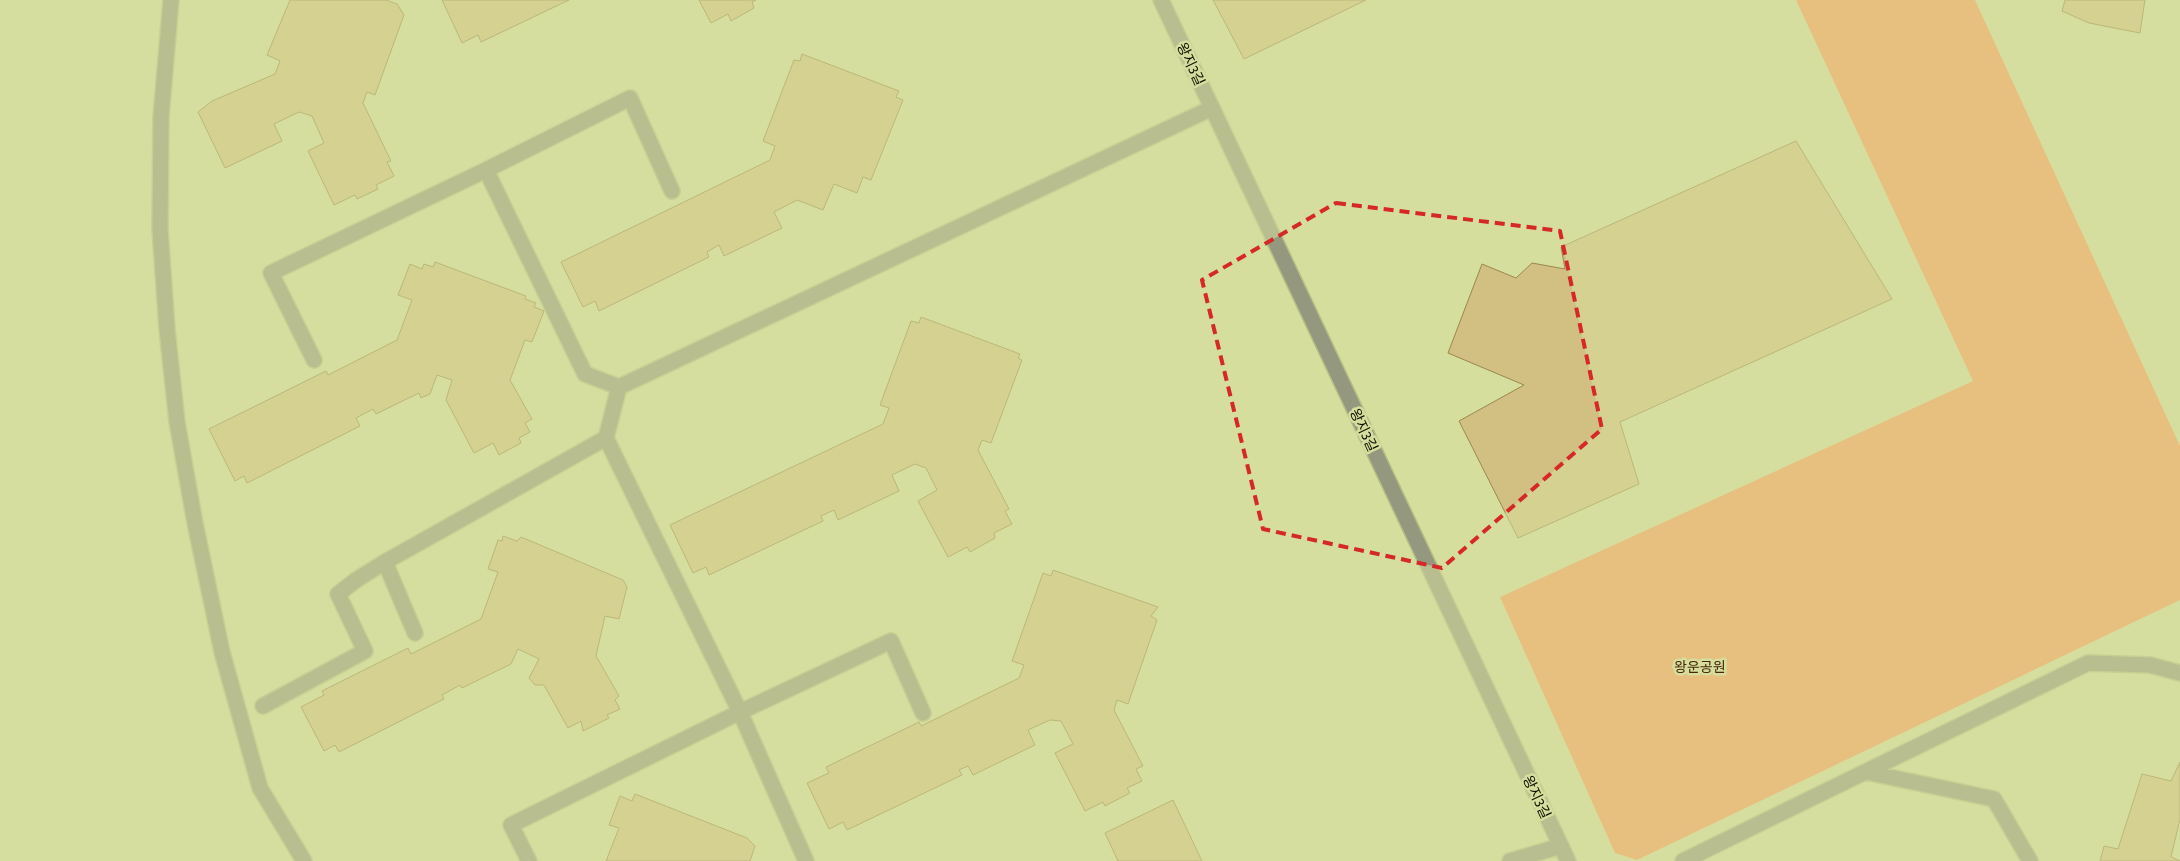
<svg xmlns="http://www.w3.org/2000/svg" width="2180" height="861" font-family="'Fira Sans','Noto Sans KR',sans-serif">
<rect width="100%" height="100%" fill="#d6de9e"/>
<path fill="#fd9c59" d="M1796,0H1975L2180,446V600L1637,860L1615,853L1500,597L1973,381Z"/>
<path fill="#d2c082" stroke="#9a884c" d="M290,0H386L397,4L404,15L375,95L367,92L363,103L391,161L387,162L394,176L376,185L378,189L357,199L355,195L334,205L308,151L324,143L312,116L299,112L274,124L282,141L225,168L198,112L212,101L275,74L280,61L267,55Z
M442,0H569L481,42L478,35L462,43Z
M699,0H756L752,2L754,8L731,21L728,14L711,23Z
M1213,0H1366L1244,59Z
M2065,0H2145L2140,33L2089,23L2062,11Z
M802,54L899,91L896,97L903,100L871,180L863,177L857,193L834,184L823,210L797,200L774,212L782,228L724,256L719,245L707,252L709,257L599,311L595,301L583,307L561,262L770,160L775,146L763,141L794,60L800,61Z
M1796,141L1892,299L1620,422L1639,484L1518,538L1459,421L1524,385L1448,353L1482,264L1516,278L1532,263L1565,269L1561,247Z
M435,262L526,296L525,299L536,303L534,307L544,311L532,342L525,340L510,380L532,419L525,423L530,432L519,438L521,443L499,455L493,443L474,453L446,400L452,380L437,375L430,394L421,398L419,393L376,414L373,409L356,418L360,426L247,483L244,476L235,481L209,429L326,371L328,375L397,340L412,300L398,295L410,264L422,269L424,264L433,267Z
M921,317L1020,354L1018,358L1022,360L991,443L982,440L978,450L1009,509L1005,511L1012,524L994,533L995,538L970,552L967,547L948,557L918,501L937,490L926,468L915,464L892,475L899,491L838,520L834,510L821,516L823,521L709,575L706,567L693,573L670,525L883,424L889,408L880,405L911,321L919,323Z
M503,536L517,541L521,537L623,580L627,587L619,619L605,616L596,656L619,696L615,700L620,709L607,715L609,718L583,731L581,721L568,728L544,685H535L529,678L539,659L518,649L511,664L462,688L460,685L442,695L444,699L339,752L335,745L324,751L301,707L324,695L322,691L408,648L411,654L481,619L498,572L488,569L498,540L502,541Z
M1053,570L1158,607L1151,616L1157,620L1128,704L1117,700L1114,710L1143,766L1136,769L1142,781L1127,788L1130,793L1105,806L1103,802L1085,811L1055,753L1073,744L1061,721L1050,720L1028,730L1035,745L973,775L968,766L959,770L962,775L847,830L843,822L829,829L807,783L829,773L826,767L919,722L921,726L1019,678L1024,665L1012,661L1043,573L1051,576Z
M2180,762V819L2171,857L2180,861H2100L2104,846L2118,849L2142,774L2171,781Z
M635,794L747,838L755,846L750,861H606L619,828L609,825L620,796L632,801Z
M1173,800L1202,861H1118L1105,833Z"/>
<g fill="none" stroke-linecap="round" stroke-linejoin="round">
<g stroke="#b6bd85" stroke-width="18">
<path id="service" d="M171,0L161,117L160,229L167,329L177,422L195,523L222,652L260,788L304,861
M672,191L630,98L486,170L585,374L619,387L1212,108
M314,360L271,273L486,170
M606,438L740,712L806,861
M385,562L415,633
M263,706L365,651L338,594L356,580L385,562L606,438L619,387
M1866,772L1994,799L2030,861
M529,861L511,825L740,712L891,641L923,713
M1510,861L1561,846
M1683,861L2088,663L2150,665L2180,673"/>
</g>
<g stroke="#b6bd85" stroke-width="18">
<path id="tertiary" d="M1161,0L1568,861"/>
</g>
<use href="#service" stroke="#94987e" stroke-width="15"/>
<use href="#tertiary" stroke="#94987e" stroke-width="15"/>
</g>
<path d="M0 0H2180V861H0ZM1336,203L1560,231L1602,429L1442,568L1263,529L1202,280Z" fill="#d6de9e" fill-opacity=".55" fill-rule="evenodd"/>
<path fill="none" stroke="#d62828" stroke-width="4" stroke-dasharray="10 6" stroke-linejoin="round" d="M1336,203L1560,231L1602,429L1442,568L1263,529L1202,280Z"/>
<g text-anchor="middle" stroke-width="5" stroke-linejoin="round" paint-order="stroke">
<g font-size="14" fill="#0f1000" stroke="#d6de9e">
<text transform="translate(1191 64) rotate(65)" y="5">왕지3길</text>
<text transform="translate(1364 430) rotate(65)" y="5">왕지3길</text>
<text transform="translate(1537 797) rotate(65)" y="5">왕지3길</text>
</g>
<g font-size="14" fill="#4a2508" stroke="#d6de9e">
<text x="1700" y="672">왕운공원</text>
</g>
</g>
</svg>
